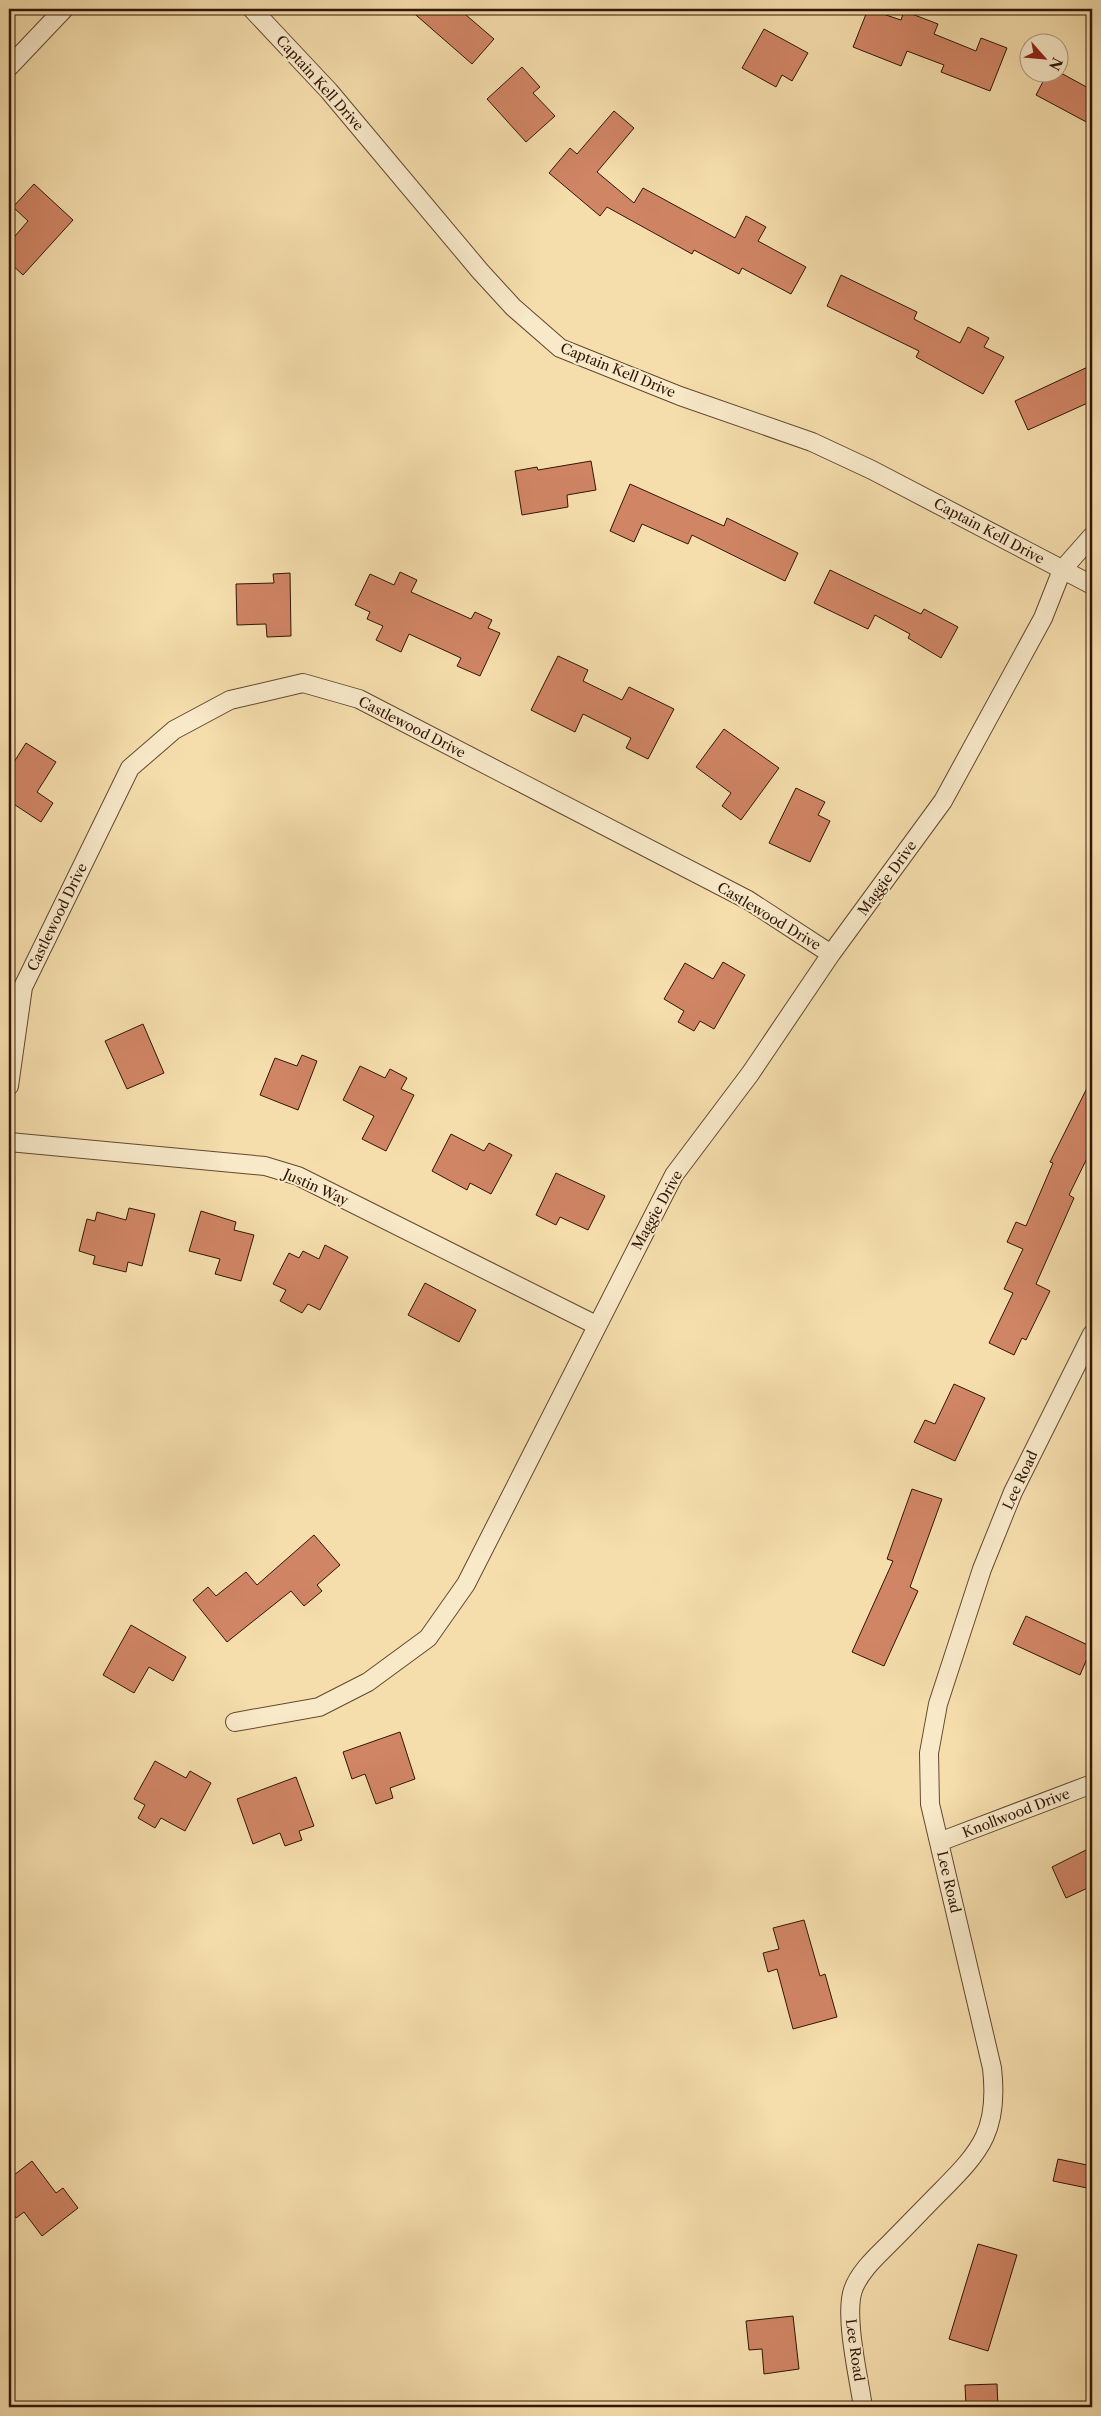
<svg xmlns="http://www.w3.org/2000/svg" width="1101" height="2416" font-family="'Libre Caslon Text',serif">
<rect width="100%" height="100%" fill="#f5ddac"/>
<filter id="stains"><feTurbulence type="fractalNoise" baseFrequency=".004" numOctaves="4"/><feColorMatrix values="0 0 0 0 .2 0 0 0 0 .09 0 0 0 0 .02 0 0 0 .5 -.17"/></filter>
<radialGradient id="worn" r=".72"><stop offset=".6" stop-color="#630" stop-opacity="0"/><stop offset="1" stop-color="#630" stop-opacity=".3"/></radialGradient>
<path fill="#d08565" stroke="#321606" d="M409,9H459L494,39L472,64Z
M868,9L901,20L904,11L938,24L934,34L976,51L981,38L1007,48L990,91L941,72L944,65L907,51L901,66L853,47Z
M764,29L808,53L792,81L782,75L776,87L742,68Z
M522,67L540,87L533,93L555,116L526,142L487,99Z
M1048,72H1059L1092,90V125L1036,95Z
M614,111L634,128L597,172L634,203L643,188L735,238L746,216L766,227L758,241L806,267L791,294L742,268L739,274L694,250L692,254L607,207L600,216L549,173L570,148L577,154Z
M34,184L73,220L23,275L9,262V243L28,221L13,207Z
M841,275L917,312L914,319L960,343L968,327L989,338L984,347L1004,357L983,394L916,357L919,351L827,306Z
M1092,365V401L1028,430L1015,401Z
M591,461L596,490L567,495L568,507L522,515L515,471L537,467L538,470Z
M630,484L724,526L727,518L798,553L785,581L692,535L688,544L642,524L634,542L610,531Z
M830,570L921,614L924,609L958,627L941,658L908,638L910,634L875,615L868,629L814,603Z
M400,572L417,580L411,592L471,619L475,612L492,620L488,628L500,633L480,676L457,666L461,658L409,634L401,652L376,640L383,626L367,619L370,612L355,605L370,574L394,585Z
M290,573L291,636L267,637L266,624L237,625L236,584L274,583L273,574Z
M558,656L588,670L583,681L622,700L629,687L674,709L648,759L626,748L631,738L583,714L575,732L531,710Z
M724,729L779,768L741,820L722,806L731,793L696,767Z
M26,743L56,762L37,792L53,803L41,822L9,801V770Z
M796,788L825,802L818,815L830,821L810,862L769,843Z
M723,962L745,975L714,1029L700,1021L694,1031L678,1022L684,1011L664,999L685,963L713,979Z
M143,1024L164,1073L127,1089L105,1041Z
M302,1055L317,1061L298,1110L260,1095L275,1058L297,1066Z
M360,1066L385,1078L390,1069L407,1078L401,1089L414,1095L386,1151L362,1139L374,1116L343,1100Z
M1092,1078V1148L1069,1195L1074,1198L1036,1284L1050,1291L1026,1340L1022,1338L1014,1355L989,1343L1013,1293L1004,1289L1023,1249L1007,1242L1016,1222L1026,1226L1053,1163L1050,1162Z
M451,1134L484,1151L489,1143L512,1155L491,1194L470,1183L467,1190L432,1171Z
M556,1173L605,1196L588,1230L560,1217L556,1225L536,1215Z
M129,1208L155,1214L142,1266L128,1262L126,1272L93,1264L95,1256L79,1251L87,1219L95,1221L97,1212L126,1220Z
M201,1211L236,1222L234,1230L254,1235L241,1281L215,1274L220,1259L189,1251Z
M325,1245L348,1257L320,1310L308,1304L302,1313L280,1301L286,1290L273,1284L289,1253L299,1258L303,1251L319,1259Z
M425,1283L476,1310L459,1342L408,1315Z
M954,1384L985,1398L955,1461L914,1442L925,1420L935,1424Z
M912,1489L942,1499L910,1587L918,1591L884,1666L852,1652L893,1561L887,1559Z
M314,1535L340,1565L317,1585L322,1591L304,1606L291,1591L227,1642L193,1600L208,1587L216,1596L246,1572L257,1585Z
M1026,1616L1092,1647L1080,1675L1013,1644Z
M131,1625L186,1657L173,1681L149,1667L134,1693L103,1675Z
M400,1732L415,1779L390,1788L393,1798L376,1804L365,1774L352,1779L343,1752Z
M155,1761L186,1778L190,1771L211,1783L185,1831L161,1818L155,1828L138,1818L145,1805L134,1799Z
M296,1777L314,1826L299,1831L302,1840L285,1846L280,1833L253,1844L237,1799Z
M1092,1847V1886L1066,1898L1052,1867Z
M804,1920L820,1976L825,1974L837,2017L793,2029L777,1969L768,1972L763,1953L779,1949L773,1928Z
M1058,2159L1092,2166V2189L1053,2181Z
M32,2161L56,2193L63,2188L78,2208L42,2236L24,2212L16,2218L9,2208V2179Z
M978,2244L1017,2255L988,2351L949,2339Z
M793,2316L799,2369L764,2374L762,2349L749,2350L746,2321Z
M997,2384L998,2407H966L965,2385Z"/>
<g fill="none" stroke-linecap="round" stroke-linejoin="round">
<g stroke="#634830" stroke-width="20">
<path id="street" d="M252,9L329,91L480,271L513,307L560,348L680,396L812,442L872,470L1092,585
M9,67L64,9
M9,1086L23,987L130,768L174,730L230,700L303,683L359,699L748,900L831,954
M9,1142L265,1166L298,1176L596,1325
M235,1722L319,1707L368,1682L428,1638L466,1584L674,1175L750,1074L831,954L943,801L1043,618L1062,570L1092,536
M939,1842L1092,1784
M863,2407C859,2379 844,2316 853,2290C859,2272 877,2256 890,2243C907,2226 924,2208 941,2191C982,2150 999,2129 992,2068L930,1804L929,1753L938,1704L982,1569L1013,1492L1092,1334"/>
</g>
<use href="#street" stroke="#f8e9c9" stroke-width="18"/>
</g>
<g text-anchor="middle" stroke-width="4" stroke-linejoin="round" paint-order="stroke">
<g font-size="14" fill="#321606" stroke="#f8e9c9">
<text transform="translate(320 83) rotate(48)" y="5">Captain Kell Drive</text>
<text transform="translate(618 370) rotate(22)" y="5">Captain Kell Drive</text>
<text transform="translate(989 531) rotate(28)" y="5">Captain Kell Drive</text>
<text transform="translate(412 727) rotate(27)" y="5">Castlewood Drive</text>
<text transform="translate(887 878) rotate(-54)" y="5">Maggie Drive</text>
<text transform="translate(769 916) rotate(31)" y="5">Castlewood Drive</text>
<text transform="translate(57 917) rotate(-64)" y="5">Castlewood Drive</text>
<text transform="translate(316 1187) rotate(24)" y="5">Justin Way</text>
<text transform="translate(657 1210) rotate(-61)" y="5">Maggie Drive</text>
<text transform="translate(1020 1480) rotate(-65)" y="5">Lee Road</text>
<text transform="translate(1016 1813) rotate(-21)" y="5">Knollwood Drive</text>
<text transform="translate(949 1882) rotate(77)" y="5">Lee Road</text>
<text transform="translate(855 2350) rotate(82)" y="5">Lee Road</text>
</g>
</g>
<rect width="1101" height="2416" fill="none" stroke="#f5ddac" stroke-width="30"/>
<rect x="10" y="10" width="1081" height="2396" fill="none" stroke="#321606" stroke-width="2.5"/>
<rect x="15" y="15" width="1071" height="2386" fill="none" stroke="#321606"/>
<g transform="translate(1044 58) rotate(117)"><circle r="24" fill="#f8e9c9" stroke="#a9957b"/>
<path d="M0-4L9 19L0 12L-9 19Z" fill="#8f2418"/>
<text y="-8" font-size="14" font-weight="bold" text-anchor="middle" fill="#321606">N</text>
</g>
<rect width="100%" height="100%" filter="url(#stains)"/>
<rect width="100%" height="100%" fill="url(#worn)"/>
</svg>
